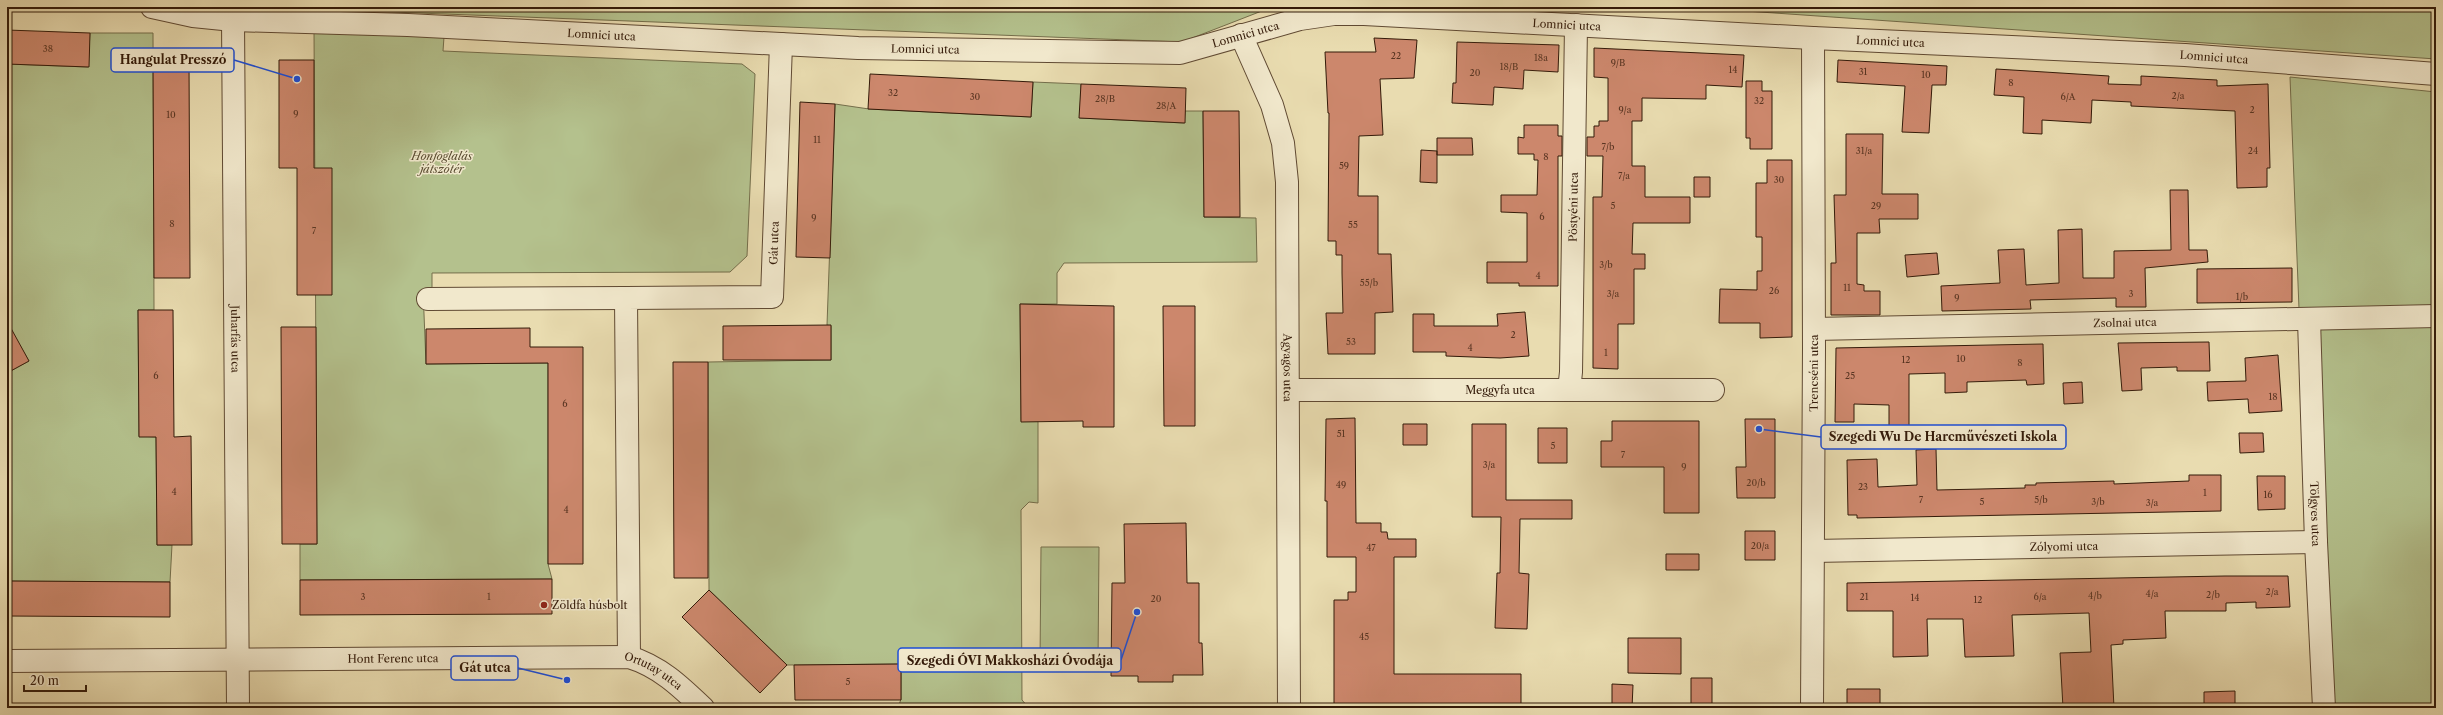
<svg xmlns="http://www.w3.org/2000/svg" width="2443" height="715" font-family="'Libre Caslon Text',serif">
<rect width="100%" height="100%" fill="#e9dcb0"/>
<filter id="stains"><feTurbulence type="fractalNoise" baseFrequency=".005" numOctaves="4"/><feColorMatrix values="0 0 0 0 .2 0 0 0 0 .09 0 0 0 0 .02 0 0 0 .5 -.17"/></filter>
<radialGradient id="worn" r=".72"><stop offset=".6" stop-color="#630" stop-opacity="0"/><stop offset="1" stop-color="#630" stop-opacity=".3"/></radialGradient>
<path fill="#b4c18d" stroke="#746e4b" d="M260,7H1272L1182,42Z
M1688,7H2436V59Z
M314,31L444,37L443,51L742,64L755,74L747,256L730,272L432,273V289H423L426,364L548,363V564L552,579L300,580V544H317Z
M90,33H153L154,310H138L139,436L156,437L157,545H172L170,582L7,581V373L29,361L7,323V64L88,67Z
M2290,77L2436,92V306L2299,309Z
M1033,82L1081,84L1080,118L1184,123L1185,111H1203L1204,217L1256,218L1257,262L1064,263L1057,273V304H1020L1021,421H1038V503L1029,502L1021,510L1022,700L1029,708H898L901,699V664L787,665L709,590L708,362L831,360V326L827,325L835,104L869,109L1031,117Z
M2436,326V708H2329L2317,332L2325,327Z
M1041,547H1099L1098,663H1040Z"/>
<path fill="#cc876c" stroke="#331a09" d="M7,30L90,33L89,67L7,64Z
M1374,38L1417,40L1414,78L1380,79L1383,135L1359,136L1358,196H1378V254H1391L1393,312L1375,313V354H1328L1326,313H1343L1342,273V255H1336V241H1328L1329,113H1328L1325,52H1376Z
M1457,42L1559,45L1558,72L1524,70L1523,89L1494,87L1493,105L1452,103L1453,83H1456Z
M1594,48L1744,55L1742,87L1706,85V99L1642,98V121H1632V166H1645V197H1690V223H1633L1632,254H1645V269H1634V324H1618V369L1593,368V197H1602L1603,156H1587V137H1594V126H1599V121H1608V78L1594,77Z
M153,60H189L190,278H154Z
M279,60H314V168H332V295H297V168H279Z
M1838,60L1947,66L1946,85H1932L1929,133L1902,132L1905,86L1837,82Z
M1996,69L2109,76L2108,84L2141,85V76L2217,80V86L2268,84L2270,168H2267V187L2237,188L2235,111L2131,106V102L2092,100L2091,123L2042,120V134L2023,133L2024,97L1994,95Z
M870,74L1033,82L1031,117L868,109Z
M1746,81H1762V91H1772V149H1750V138H1746Z
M1081,84L1186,88L1185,123L1079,118Z
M800,102L835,104L830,258L796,257Z
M1203,111H1239L1240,217H1204Z
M1524,125H1558V136H1562V156H1558V286H1519V283H1487V262H1527V213L1501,212V195H1537L1538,160H1534V154H1518V137L1524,138Z
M1846,134H1883L1882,194H1918V219H1879L1880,233H1857V284L1864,285V291H1880V315H1831V263H1836L1834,195H1846Z
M1437,138H1472L1473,155H1437Z
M1421,150L1437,151V183L1420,182Z
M1767,160H1792V337L1760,338V323H1719L1720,289L1757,290V271H1762V237H1756V183H1767Z
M1694,177H1710V197H1694Z
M2170,190H2188L2189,250H2207L2208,262L2145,268L2146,307H2116V298L2030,300L2031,309L1942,311L1941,286L2000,283L1998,250L2024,249L2026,285L2059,283L2058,230L2082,229L2083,278H2114V251L2171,250Z
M1937,253L1939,274L1907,277L1905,255Z
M2292,268V302L2197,303V269Z
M1020,304L1114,306V427H1083V421L1021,422Z
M1163,306H1195V426H1164Z
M138,310H173L174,437L191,436L192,545H157L156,437H139Z
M1525,312L1529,356L1500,358L1446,356V352H1413V314H1434V326H1498L1497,314Z
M7,321L29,361L7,373Z
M831,325V360H723V326Z
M281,327H316L317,544H282Z
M530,328V347H583V564H548V363L426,364V329Z
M2209,342L2210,371H2177V367L2141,368L2142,390L2122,391L2118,343Z
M2043,344L2044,384L2027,385L2026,380L1967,382V392L1945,393V373L1909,374V440H1889V405L1854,404V422H1835L1836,348Z
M2278,355L2282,411L2249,413L2248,399L2208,401L2207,382L2246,381L2245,358Z
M673,362H708V578H674Z
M2082,382L2083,403L2064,404L2063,383Z
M1355,418L1356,523H1381V532H1387L1388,539H1416V557H1394V674H1521V708H1334V600H1348V592H1356V557H1327V501H1325L1326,419Z
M1745,419H1775V498H1737L1736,467H1746Z
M1612,421H1699V513H1664V467H1601V441H1612Z
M1403,424H1427V445H1403Z
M1472,424H1506V500H1572V519H1520L1519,573L1529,574L1527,629L1495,628L1497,573H1500L1501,517H1472Z
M1538,428H1567V463H1538Z
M2239,433H2263L2264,452L2240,453Z
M1936,449L1937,490L2025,488V485H2036V483L2114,481V484L2189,481V475H2221V511L1857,518V515H1848L1847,460L1877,459L1878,487L1917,485L1916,450Z
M2257,476H2285V509L2258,510Z
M1186,523L1187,583H1199V643H1202L1203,675H1173V682H1138V676H1111L1112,583H1125L1124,524Z
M1745,531H1775V560H1745Z
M1666,554H1699V570H1666Z
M2225,576H2288L2290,607L2256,608V602L2226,603V611H2165L2166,638L2123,640V644L2111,645L2114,708H2063L2060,653L2091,652L2089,613L2012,615L2014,656L1965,657L1963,619H1927L1928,656L1893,657V611H1847V583Z
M552,579V614L300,615V580Z
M7,581L170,582V617L7,616Z
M709,590L787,665L760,693L682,617Z
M1628,638H1681V674L1628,673Z
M901,664V700H795L794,665Z
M1691,678H1712V708H1691Z
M1612,684L1633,685L1632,708H1612Z
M1847,689H1880V708H1847Z
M2235,691V708H2204V692Z"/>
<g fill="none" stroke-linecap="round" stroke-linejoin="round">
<g stroke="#604a33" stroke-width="24">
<g id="minor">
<path id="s1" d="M152,7L193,16L233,20L408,25L858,48L1180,53L1300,19L1334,14H1364L1813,38L2185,55L2436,74"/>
<path id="s2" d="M233,20L238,708"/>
<path id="s3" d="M1241,35L1272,105L1283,143L1287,182L1289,708"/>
<path d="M428,299L626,298"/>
<path id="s4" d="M2309,320L2316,542L2324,708"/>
<path id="s5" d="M1814,329L2436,316"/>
<path id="s6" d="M1288,390H1713"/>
<path id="s7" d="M1569,390L1571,372L1576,25"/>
<path id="s8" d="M1813,551L2316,542"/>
<path id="s9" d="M629,657L626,298L772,297L781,44"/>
<path id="s10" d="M7,661L629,657C659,666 680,686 703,708"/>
<path id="s11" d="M1812,708L1814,348L1813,38"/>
</g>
</g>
<use href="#minor" stroke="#f1e8cc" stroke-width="22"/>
</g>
<circle fill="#8f2418" stroke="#f1e8cc" stroke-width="1.5" cx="544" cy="605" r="4"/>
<g text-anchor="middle" stroke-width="3" stroke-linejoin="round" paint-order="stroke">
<g font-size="9" fill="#593522">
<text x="48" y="52">38</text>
<text x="1396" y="59">22</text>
<text x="1541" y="61">18a</text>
<text x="1618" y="66">9/B</text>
<text x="1509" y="70">18/B</text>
<text x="1733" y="73">14</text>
<text x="1863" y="75">31</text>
<text x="1475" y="76">20</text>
<text x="1926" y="78">10</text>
<text x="2011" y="86">8</text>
<text x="893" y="96">32</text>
<text x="2178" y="99">2/a</text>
<text x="975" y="100">30</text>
<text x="2068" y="100">6/A</text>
<text x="1105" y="102">28/B</text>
<text x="1759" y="104">32</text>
<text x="1166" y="109">28/A</text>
<text x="1625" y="113">9/a</text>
<text x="2252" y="113">2</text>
<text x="296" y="117">9</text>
<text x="171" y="118">10</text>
<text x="817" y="143">11</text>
<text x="1608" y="150">7/b</text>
<text x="1864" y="154">31/a</text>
<text x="2253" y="154">24</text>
<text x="1546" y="160">8</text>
<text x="1344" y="169">59</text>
<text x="1624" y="179">7/a</text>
<text x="1779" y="183">30</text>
<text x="1613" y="209">5</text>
<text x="1876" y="209">29</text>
<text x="1542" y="220">6</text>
<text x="814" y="221">9</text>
<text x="172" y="227">8</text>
<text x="1353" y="228">55</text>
<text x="314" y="234">7</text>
<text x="1606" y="268">3/b</text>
<text x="1538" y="279">4</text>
<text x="1369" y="286">55/b</text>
<text x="1847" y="291">11</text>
<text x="1774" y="294">26</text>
<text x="1613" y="297">3/a</text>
<text x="2131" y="297">3</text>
<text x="2242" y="300">1/b</text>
<text x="1957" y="301">9</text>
<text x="1513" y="338">2</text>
<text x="1351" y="345">53</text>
<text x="1470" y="351">4</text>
<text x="1606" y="356">1</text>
<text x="1961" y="362">10</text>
<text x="1906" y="363">12</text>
<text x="2020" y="366">8</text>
<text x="156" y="379">6</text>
<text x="1850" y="379">25</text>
<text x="2273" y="400">18</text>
<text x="565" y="407">6</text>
<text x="1341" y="437">51</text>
<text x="1553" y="449">5</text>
<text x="1623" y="458">7</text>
<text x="1489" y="468">3/a</text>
<text x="1684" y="470">9</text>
<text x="1756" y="486">20/b</text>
<text x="1341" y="488">49</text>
<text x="1863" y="490">23</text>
<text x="174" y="495">4</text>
<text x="2205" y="496">1</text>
<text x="2268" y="498">16</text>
<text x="1921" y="503">7</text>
<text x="2041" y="503">5/b</text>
<text x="1982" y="505">5</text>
<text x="2098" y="505">3/b</text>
<text x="2152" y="506">3/a</text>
<text x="566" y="513">4</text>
<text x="1760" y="549">20/a</text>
<text x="1371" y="551">47</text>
<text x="2272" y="595">2/a</text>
<text x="2152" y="597">4/a</text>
<text x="2213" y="598">2/b</text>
<text x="2095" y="599">4/b</text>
<text x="363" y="600">3</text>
<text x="489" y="600">1</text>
<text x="1864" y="600">21</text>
<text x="2040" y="600">6/a</text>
<text x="1915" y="601">14</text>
<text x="1156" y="602">20</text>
<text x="1978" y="603">12</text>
<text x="1364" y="640">45</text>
<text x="848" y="685">5</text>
</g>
<g font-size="11" fill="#331a09" stroke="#f1e8cc">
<text dy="4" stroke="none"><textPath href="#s1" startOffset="1422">Lomnici utca</textPath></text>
<text dy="4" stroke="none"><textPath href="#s1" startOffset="451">Lomnici utca</textPath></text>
<text dy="4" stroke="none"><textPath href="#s1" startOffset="1098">Lomnici utca</textPath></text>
<text dy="4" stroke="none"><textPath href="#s1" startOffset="1746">Lomnici utca</textPath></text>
<text dy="4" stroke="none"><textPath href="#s1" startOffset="775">Lomnici utca</textPath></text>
<text dy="4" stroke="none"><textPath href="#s1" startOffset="2070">Lomnici utca</textPath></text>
<text dy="4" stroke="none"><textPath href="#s7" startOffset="183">Pöstyéni utca</textPath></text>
<text dy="4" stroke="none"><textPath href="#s9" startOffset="559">Gát utca</textPath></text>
<text dy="4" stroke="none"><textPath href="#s5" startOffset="311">Zsolnai utca</textPath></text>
<text dy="4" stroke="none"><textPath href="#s2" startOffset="319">Juharfás utca</textPath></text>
<text dy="4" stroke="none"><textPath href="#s3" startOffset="341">Agyagos utca</textPath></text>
<text dy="4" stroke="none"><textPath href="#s11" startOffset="335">Trencséni utca</textPath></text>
<text dy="4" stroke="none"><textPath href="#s6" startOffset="212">Meggyfa utca</textPath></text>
<text dy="4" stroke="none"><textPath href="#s4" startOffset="194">Tölgyes utca</textPath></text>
<text dy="4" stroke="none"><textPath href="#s8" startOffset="251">Zólyomi utca</textPath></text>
<text dy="4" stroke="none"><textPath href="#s10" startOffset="386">Hont Ferenc utca</textPath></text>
<text dy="4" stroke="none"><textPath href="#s10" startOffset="650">Ortutay utca</textPath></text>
</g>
<g font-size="11" font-style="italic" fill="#5a4c31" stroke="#f1e8cc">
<text x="442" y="160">Honfoglalás<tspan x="442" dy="13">játszótér</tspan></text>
</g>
<g font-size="11" fill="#331a09" stroke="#f1e8cc" text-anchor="start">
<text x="552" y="609">Zöldfa húsbolt</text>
</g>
</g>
<path fill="none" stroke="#1d4ed8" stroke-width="1.5" d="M297 79L234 60M1759 429L1821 437M1137 612L1121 660M567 680L518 668"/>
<g fill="#1d4ed8" stroke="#f1e8cc" stroke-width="1.5">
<circle cx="297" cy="79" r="4"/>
<circle cx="1759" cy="429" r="4"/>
<circle cx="1137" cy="612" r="4"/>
<circle cx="567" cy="680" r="4"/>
</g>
<g fill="#f1e8cc" stroke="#1d4ed8" stroke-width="1.5">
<rect x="111" y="48" width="123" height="24" rx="4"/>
<rect x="1821" y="425" width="245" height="24" rx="4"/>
<rect x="898" y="648" width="223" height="24" rx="4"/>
<rect x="451" y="656" width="67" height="24" rx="4"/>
</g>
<g font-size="12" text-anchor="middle" font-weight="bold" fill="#331a09">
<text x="173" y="64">Hangulat Presszó</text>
<text x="1943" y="441">Szegedi Wu De Harcművészeti Iskola</text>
<text x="1010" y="665">Szegedi ÓVI Makkosházi Óvodája</text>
<text x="485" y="672">Gát utca</text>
</g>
<rect width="2443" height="715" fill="none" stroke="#e9dcb0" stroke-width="24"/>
<rect x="8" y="8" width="2427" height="699" fill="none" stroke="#331a09" stroke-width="2"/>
<rect x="12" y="12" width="2419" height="691" fill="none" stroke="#331a09"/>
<path d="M24 685v6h62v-6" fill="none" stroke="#331a09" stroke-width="2"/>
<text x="30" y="685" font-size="12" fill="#331a09" stroke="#f1e8cc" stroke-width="3" paint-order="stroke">20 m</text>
<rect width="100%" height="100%" filter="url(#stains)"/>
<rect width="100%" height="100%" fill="url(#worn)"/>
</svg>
